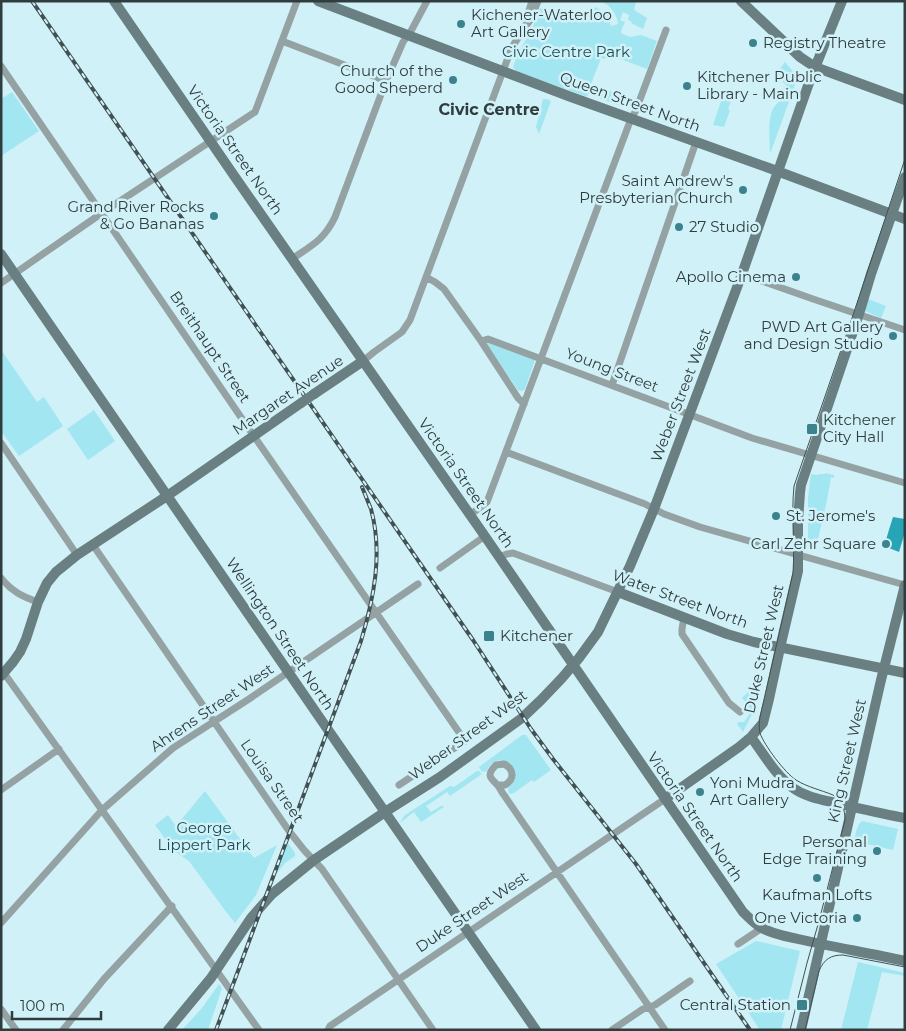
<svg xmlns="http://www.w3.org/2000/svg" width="906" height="1031" font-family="Montserrat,sans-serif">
<rect width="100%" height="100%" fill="#d0f1f7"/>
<path fill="#a2e6f1" d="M601,1H636L634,10L647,18L643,29L631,23L632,22L628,20L629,15L623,12L620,20L625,22L621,31V33L630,37L641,35L657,41L647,69L608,54L605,59L601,58L591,84L629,98L631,100L628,105L624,107L588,94L587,97L516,71L513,67L517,55L532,29L540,8L563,18L565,13L588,22L595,7C604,11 608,16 611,26L618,24C617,14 611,6 601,1Z
M785,62L796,75L795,85L770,154C770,142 767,120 773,109C779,99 787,99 787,86L776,75Z
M12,92L39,131L1,156V99Z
M722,98L731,101L728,109L730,110L724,127L713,125Z
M543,99H547L551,101L539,134L536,127Z
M868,299L886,306L881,318L865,311Z
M490,342L535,360L525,389L522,391L518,390L487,345V343Z
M2,351L37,402L44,397L63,426L19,456L1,431V352Z
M94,410L115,441L88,460L67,429Z
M825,473L834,475V478L831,477L827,500L816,548L808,546V497L811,474L818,475L819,474H825Z
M752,688L760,690L755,708L743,732L737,724L739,722H744C753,710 751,709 742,698Z
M522,735H526L551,770L534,782L532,780L514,793L510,794L508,791L513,768C505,757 491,758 487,771L482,772L479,767Z
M477,771H479L482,774L450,796L447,792L426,806L431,812L441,806H443L444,807L421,822L414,812L400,823L404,816L408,813L450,786L454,787Z
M205,791L254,858L277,845L256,895L235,923L224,909L189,861L174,851L155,825L168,815L176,826Z
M862,821L898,829L893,850L854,841C856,834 856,826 862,821Z
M288,843L295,853V856L285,863L277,873L275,874L286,844Z
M756,941L800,951L781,1030H760L716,964Z
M858,962L905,973V976L882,972L867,1030H841Z
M219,984L222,988L208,1030H182L202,1008Z"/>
<path fill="#27a5b6" d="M893,517L905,519V532L899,552L884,546Z"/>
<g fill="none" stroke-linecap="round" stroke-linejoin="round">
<path stroke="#94a2a4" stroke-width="7" d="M526,26L527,17L532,1
M282,41L386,81
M1,66L249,429L465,741L399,785
M292,259C312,245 324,240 335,217L386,81L403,42L411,31L427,1
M742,274L813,299L905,330
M426,277L435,282L444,289L481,341L518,398L524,404
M1,283L102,213L255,112L297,1
M481,341L488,339L752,438L905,483
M363,361L374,352L402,332L410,320L512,47L526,26L531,19L538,1
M612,385L696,142
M1,443L77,555
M506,452L645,504L664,514L700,527L905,585
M470,515L487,502L629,124L636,110L666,30
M93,545L289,831L304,850L322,869L433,1030
M499,557L507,554L513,553L618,592
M440,568L485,536
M1,578C11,591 23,597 38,602
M684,617L682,629V634L729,703L740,712
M4,673L259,1030
M498,785H505C515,779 514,769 504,764L496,765C484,777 493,779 499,787C501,790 502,793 504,795L665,1030
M1,790L59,749
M1,923L102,810L173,748L249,699L418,584
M738,944L762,928
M1,1009L16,1030
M63,1030L104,979L172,906
M328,1030L330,1026L665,799
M612,1030L643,1009L655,1005L690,981"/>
<path stroke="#6a7f82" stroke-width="10" d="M114,1L235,177L482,532L743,912C748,917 754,923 760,927C772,934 785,936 798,939C833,947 869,953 905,961
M318,1L571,97L769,168L905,219
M741,1L800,57L815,67L905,100
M1,254L324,724L536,1030
M314,394L363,361
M618,592L727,634L754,642L905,673
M1,676L13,662L20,652L26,639L38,602L47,583L56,572L77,555L167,496L301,403
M751,737C763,753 776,776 793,788C807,798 824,800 840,804C862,809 883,814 905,818
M665,799L739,747L751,737L763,723L769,699L780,648L798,571V521L800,493L801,485L859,314L871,274L905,177
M168,1030L211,978L251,918L272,894L314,860L385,812L440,777L522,718L541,700L562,678L579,658L598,632L630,566L654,509L742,274L810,80L842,1
M801,1030L881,680L905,585"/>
<path stroke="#425153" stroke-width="1" d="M790,1030L807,963L819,921L845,820C845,809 842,801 833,795C821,790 807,787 796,780C785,773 764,745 760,733C759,728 759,722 760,717L793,573C795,544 791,515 794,486L850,324L905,159
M805,1030L819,971C824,959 831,955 843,955L905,967"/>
<g stroke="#425153" stroke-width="4">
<path id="rail" d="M32,1L473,640L531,729L553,759L636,864L750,1030
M216,1030L361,641C374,598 383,553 371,509C368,502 365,494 362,487"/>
</g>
<use href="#rail" stroke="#d0f1f7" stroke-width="2" stroke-dasharray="5.5" stroke-linecap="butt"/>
<path stroke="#6a7f82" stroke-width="10" d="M301,403L314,394"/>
</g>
<g fill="#3c828d" stroke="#d0f1f7" stroke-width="2">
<circle cx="461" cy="24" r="5"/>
<circle cx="753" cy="43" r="5"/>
<circle cx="453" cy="80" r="5"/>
<circle cx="687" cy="86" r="5"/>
<circle cx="743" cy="190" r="5"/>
<circle cx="214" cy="216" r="5"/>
<circle cx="679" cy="227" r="5"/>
<circle cx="796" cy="277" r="5"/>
<circle cx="893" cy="336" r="5"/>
<rect x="806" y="423" width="12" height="12" rx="2.5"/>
<circle cx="776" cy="516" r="5"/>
<circle cx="886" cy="544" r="5"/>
<rect x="483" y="630" width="12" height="12" rx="2.5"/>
<circle cx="700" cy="792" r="5"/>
<circle cx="877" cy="851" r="5"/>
<circle cx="817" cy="878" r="5"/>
<circle cx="857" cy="918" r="5"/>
<rect x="796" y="999" width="12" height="12" rx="2.5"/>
</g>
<g text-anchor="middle" stroke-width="5" stroke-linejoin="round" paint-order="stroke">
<g font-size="15" fill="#303d3f" stroke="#d0f1f7" text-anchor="end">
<text x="471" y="20" text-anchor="start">Kichener-Waterloo<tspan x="471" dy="17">Art Gallery</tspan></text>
<text x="763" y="48" text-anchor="start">Registry Theatre</text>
<text x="443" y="76">Church of the<tspan x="443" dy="17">Good Sheperd</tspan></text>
<text x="697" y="82" text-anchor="start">Kitchener Public<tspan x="697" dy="17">Library - Main</tspan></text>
<text x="733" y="186">Saint Andrew's<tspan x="733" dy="17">Presbyterian Church</tspan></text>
<text x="204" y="212">Grand River Rocks<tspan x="204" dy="17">&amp; Go Bananas</tspan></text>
<text x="689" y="232" text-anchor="start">27 Studio</text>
<text x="786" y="282">Apollo Cinema</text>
<text x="883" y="332">PWD Art Gallery<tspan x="883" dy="17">and Design Studio</tspan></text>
<text x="823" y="425" text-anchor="start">Kitchener<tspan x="823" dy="17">City Hall</tspan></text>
<text x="786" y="521" text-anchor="start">St. Jerome's</text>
<text x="876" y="549">Carl Zehr Square</text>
<text x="500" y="641" text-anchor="start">Kitchener</text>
<text x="710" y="788" text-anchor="start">Yoni Mudra<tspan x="710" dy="17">Art Gallery</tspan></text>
<text x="867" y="847">Personal<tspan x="867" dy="17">Edge Training</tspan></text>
<text x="817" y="900" text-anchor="middle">Kaufman Lofts</text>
<text x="847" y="923">One Victoria</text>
<text x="791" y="1010">Central Station</text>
</g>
<g font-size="15" fill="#1a4d54" stroke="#d0f1f7">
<text x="566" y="57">Civic Centre Park</text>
<text x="204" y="833">George<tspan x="204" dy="17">Lippert Park</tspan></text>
</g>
<g font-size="15" fill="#303d3f" stroke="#d0f1f7">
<text transform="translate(630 102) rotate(20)" y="5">Queen Street North</text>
<text transform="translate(235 150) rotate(55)" y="5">Victoria Street North</text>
<text transform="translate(210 347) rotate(56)" y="5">Breithaupt Street</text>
<text transform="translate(612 370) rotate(21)" y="5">Young Street</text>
<text transform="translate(288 395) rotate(-34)" y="5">Margaret Avenue</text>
<text transform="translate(681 395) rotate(-69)" y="5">Weber Street West</text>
<text transform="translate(466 483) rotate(55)" y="5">Victoria Street North</text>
<text transform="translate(680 599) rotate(20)" y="5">Water Street North</text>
<text transform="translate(280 634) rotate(56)" y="5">Wellington Street North</text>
<text transform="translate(764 649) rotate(-77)" y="5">Duke Street West</text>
<text transform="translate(212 708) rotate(-34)" y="5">Ahrens Street West</text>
<text transform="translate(468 735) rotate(-36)" y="5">Weber Street West</text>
<text transform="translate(847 761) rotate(-77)" y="5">King Street West</text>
<text transform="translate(272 781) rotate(55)" y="5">Louisa Street</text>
<text transform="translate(695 817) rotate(55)" y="5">Victoria Street North</text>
<text transform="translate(472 912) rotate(-34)" y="5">Duke Street West</text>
</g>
<g font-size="16" font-weight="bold" fill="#303d3f" stroke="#d0f1f7">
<text x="489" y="115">Civic Centre</text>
</g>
</g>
<rect width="906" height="1031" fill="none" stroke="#303d3f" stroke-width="5"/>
<path d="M12 1011v8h89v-8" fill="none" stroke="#303d3f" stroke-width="2.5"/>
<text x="20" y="1011" font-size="15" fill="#303d3f" stroke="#d0f1f7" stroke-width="4" paint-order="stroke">100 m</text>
</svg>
